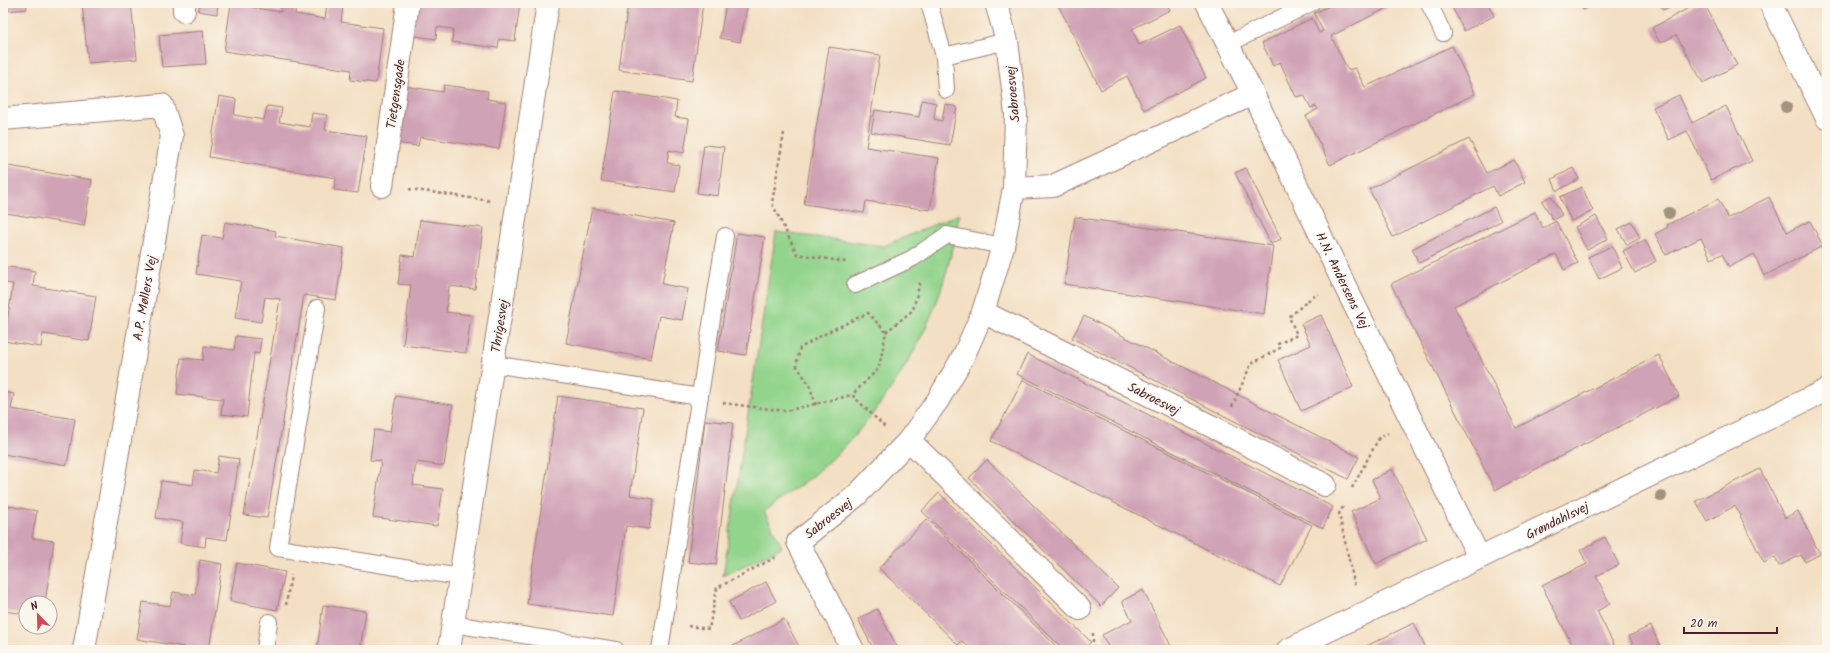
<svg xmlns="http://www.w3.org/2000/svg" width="1830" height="653" font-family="Kalam,sans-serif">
<rect width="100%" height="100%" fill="#fbf7ec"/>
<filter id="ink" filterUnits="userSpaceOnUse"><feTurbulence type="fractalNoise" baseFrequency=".025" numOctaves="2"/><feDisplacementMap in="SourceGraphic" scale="8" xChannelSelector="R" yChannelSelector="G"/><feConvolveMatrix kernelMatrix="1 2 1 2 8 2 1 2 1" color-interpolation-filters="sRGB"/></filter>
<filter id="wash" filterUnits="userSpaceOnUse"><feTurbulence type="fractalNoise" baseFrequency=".012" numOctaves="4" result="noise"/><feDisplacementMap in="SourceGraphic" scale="16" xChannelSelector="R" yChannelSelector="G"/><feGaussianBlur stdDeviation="0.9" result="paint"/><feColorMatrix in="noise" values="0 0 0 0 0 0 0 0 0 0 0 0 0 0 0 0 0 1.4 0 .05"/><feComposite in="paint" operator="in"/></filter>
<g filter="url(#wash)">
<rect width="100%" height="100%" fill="#f3dfc3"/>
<path fill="#92d48c" stroke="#6e7a5c" d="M959,214C955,234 952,254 946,273C926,347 872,427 813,476C797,488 780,499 764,511L782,547L723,576L776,232L884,246Z"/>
<g id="blocks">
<path fill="#d0a2b6" d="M5,3H26L27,9L6,11Z
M82,3H131L137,59L88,63Z
M200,3H218L217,14L198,11Z
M235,3H251L250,7L281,12L282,3H296L295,14L325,19L327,4L343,6L341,22L383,28L376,83L350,80L351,70L224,51L231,4L235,5Z
M413,3H520L515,41L499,39L498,48L452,42L453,29L437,27L436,39L408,35Z
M628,3H703L692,81L619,70Z
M726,3H748L740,42L720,38Z
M1057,3H1166L1170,10L1132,29L1139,45L1180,25L1206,78L1144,110L1127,76L1101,90Z
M1336,3H1385L1387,8L1331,36L1348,70L1355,68L1365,87L1452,46L1475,94L1330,165L1306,116L1318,109L1316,106L1311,108L1304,95L1296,97L1280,62L1273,66L1262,43L1312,18L1319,33L1323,31L1314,13Z
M1450,3H1488L1494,16L1464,31Z
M1579,3H1599L1583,10Z
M1660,3H1678L1663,10Z
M1698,3H1704L1737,65L1703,83L1676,35L1660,43L1652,28Z
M203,31L206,64L162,67L159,35Z
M829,47L880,55L866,147L939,158L930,210L866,201L864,213L804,204Z
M444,85L488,91L487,99L506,102L499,149L420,137L418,146L395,143L404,86L443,92Z
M615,91L677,101L675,117L689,119L684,153L669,150L667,163L679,165L675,192L601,181Z
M1679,95L1692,123L1726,106L1752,161L1711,180L1687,131L1669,140L1653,107Z
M219,96L236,99L234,115L264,120L267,106L282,108L279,122L310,127L312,113L327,115L325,130L367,136L358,193L334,190L336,178L209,157Z
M922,100L936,103L934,119L942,121L945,104L957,107L950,145L871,132L875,110L919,117Z
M1469,139L1487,173L1514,160L1525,182L1498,196L1493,186L1393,237L1369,189Z
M704,145L724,147L718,196L697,193Z
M3,165L92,180L84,226L6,213L3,228Z
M1246,168L1281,239L1271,244L1235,173Z
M1573,168L1579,179L1557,191L1552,179Z
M1582,187L1593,211L1571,221L1560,197Z
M1551,196L1562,215L1553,220L1542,201Z
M1769,197L1787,232L1810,221L1823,246L1764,276L1754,254L1729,267L1722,254L1711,259L1701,238L1666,255L1655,234L1668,227L1667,225L1718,199L1728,218Z
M1494,207L1501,221L1419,263L1412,249Z
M592,208L674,223L662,284L688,289L682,320L659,316L651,359L566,343Z
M1535,212L1543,228L1556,221L1578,263L1564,270L1556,254L1454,306L1516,428L1659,355L1679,396L1495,490L1391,284Z
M1596,216L1608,239L1587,250L1575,227Z
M1075,217L1273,246L1264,314L1064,284Z
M420,220L483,228L475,289L449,286L446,312L471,315L466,353L403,345L411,285L398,284L402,255L415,257Z
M225,222L276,231L275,236L344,248L336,300L304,295L267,518L244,515L280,299L265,297L261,322L235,318L241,281L196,274L202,235L222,238Z
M1632,222L1640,238L1627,245L1618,229Z
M737,233L765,237L746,355L718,351Z
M1645,240L1656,261L1635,273L1623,251Z
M1612,246L1622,268L1599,279L1588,257Z
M3,266L35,271L33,286L96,296L89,341L43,334L41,347L4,341L13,284L3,283Z
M1321,315L1353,387L1301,411L1278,360L1311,345L1301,324Z
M1084,316L1359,457L1348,479L1072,338Z
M236,336L261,339L259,354L254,353L247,417L221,414L223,399L177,394L181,358L203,360L204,346L234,350Z
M1027,354L1333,507L1323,528L1017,374Z
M1023,380L1312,525L1280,586L991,441Z
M3,392L14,394L11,409L75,419L67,465L3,454Z
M396,396L453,405L444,466L416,462L413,485L443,489L437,526L373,517L381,461L370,460L374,430L390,432Z
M558,396L643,408L630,495L654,499L649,529L626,526L613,616L527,604Z
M705,420L733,423L716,565L688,562Z
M219,456L239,459L227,540L206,537L205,547L180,543L183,522L156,518L161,481L193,485L195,470L216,473Z
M987,460L1118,588L1101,606L969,478Z
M1392,469L1427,539L1376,564L1351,512L1381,498L1372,480Z
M1760,469L1785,518L1798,511L1820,554L1805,562L1801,555L1779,566L1775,557L1764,563L1735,506L1707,521L1696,501Z
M939,493L1091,642L1083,650H1064L922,511Z
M3,505L37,511L32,538L54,541L45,603H26V614L3,611L4,574H3Z
M927,519L1060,650H972L962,641L958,645L879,568Z
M1605,537L1619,565L1596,576L1610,604L1597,611L1614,645L1604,650H1575L1542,586L1587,564L1580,550Z
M200,560L222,564L209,650H184L185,647L137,639L143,602L170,606L173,592L195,595Z
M237,563L285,572L277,610L230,601Z
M766,582L776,601L739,621L729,602Z
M1143,590L1173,650H1110L1102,635L1132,620L1122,601Z
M323,605L366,611L360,650H317Z
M877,609L899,650H874L858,619Z
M784,619L801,650H730L729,648Z
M1414,623L1427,650H1358Z
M1651,626L1662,650H1636L1629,636Z"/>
</g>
</g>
<g filter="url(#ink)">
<use href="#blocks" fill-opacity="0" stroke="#9e7f77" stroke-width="1"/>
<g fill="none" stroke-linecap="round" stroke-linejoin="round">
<g stroke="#9e7f77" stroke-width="18">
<path id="lane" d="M929,3L944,56L946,90
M1429,3L1443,33
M1228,44L1311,3
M944,56L1007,41
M855,285L913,258L947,235L1003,246
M317,308L278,548L460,577
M493,364L700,397
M453,624L616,650
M265,650L269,622
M660,650L725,236"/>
</g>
<g stroke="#9e7f77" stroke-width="24">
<path id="street" d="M184,3V11
M1207,3L1253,94L1343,282L1479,557
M1770,3L1827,118
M3,119L162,105L172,136L84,650
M382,186L408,3
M1014,188L1053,186L1253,94
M983,312L1221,431L1325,485
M909,440L1080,609
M449,650L548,3
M853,650L798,542L857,495L909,440L938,400L963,357L983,312L1003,246L1014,188L1016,114L1007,41L996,3
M1288,650L1827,390"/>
</g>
<path stroke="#9e7f77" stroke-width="2.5" stroke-dasharray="3 3" stroke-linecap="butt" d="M784,133L772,203L797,254L846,262
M409,189L491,201
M886,332L913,310L920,282
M723,403L786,411L852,395L885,427
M816,405L809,384L796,365L800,348L830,331L868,313L886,332L879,368L852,395
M1232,407L1251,364L1280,348L1278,344L1297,335L1289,317L1311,298L1319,294
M1352,488L1379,438L1388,433
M1343,507L1339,514L1355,587
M286,605L291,575
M688,626L709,629L717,588L776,557
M1093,633V650"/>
<use href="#lane" stroke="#fff" stroke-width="16"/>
<use href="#street" stroke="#fff" stroke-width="22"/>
</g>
<g fill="#a2937f">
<circle cx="1786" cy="107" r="6"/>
<circle cx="1669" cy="213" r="6"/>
<circle cx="1661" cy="496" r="6"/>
</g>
</g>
<g text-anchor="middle" stroke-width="3" stroke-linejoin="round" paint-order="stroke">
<g font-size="13" fill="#4a1f2b" stroke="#fbf7ec">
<text transform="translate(395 94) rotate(-82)" y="5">Tietgensgade</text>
<text transform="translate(1012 94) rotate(-95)" y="5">Sabroesvej</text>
<text transform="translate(1343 280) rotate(64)" y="5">H.N. Andersens Vej</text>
<text transform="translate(144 298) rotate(-80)" y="5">A.P. Møllers Vej</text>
<text transform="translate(499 326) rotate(-81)" y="5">Thrigesvej</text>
<text transform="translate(1154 398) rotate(27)" y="5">Sabroesvej</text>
<text transform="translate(828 518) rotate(-38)" y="5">Sabroesvej</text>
<text transform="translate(1557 520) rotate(-26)" y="5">Grøndahlsvej</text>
</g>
</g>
<rect width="1830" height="653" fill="none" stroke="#fbf7ec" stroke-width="16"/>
<g transform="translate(38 615) rotate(337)"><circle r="19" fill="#fbf7ec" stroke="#b4a19f"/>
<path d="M0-3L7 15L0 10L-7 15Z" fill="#d1495b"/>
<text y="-6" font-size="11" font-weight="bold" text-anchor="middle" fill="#4a1f2b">N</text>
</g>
<path d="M1684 627v6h93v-6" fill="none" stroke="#4a1f2b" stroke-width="2"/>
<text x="1690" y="627" font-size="12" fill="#4a1f2b" stroke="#fbf7ec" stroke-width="3" paint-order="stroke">20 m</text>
</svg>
